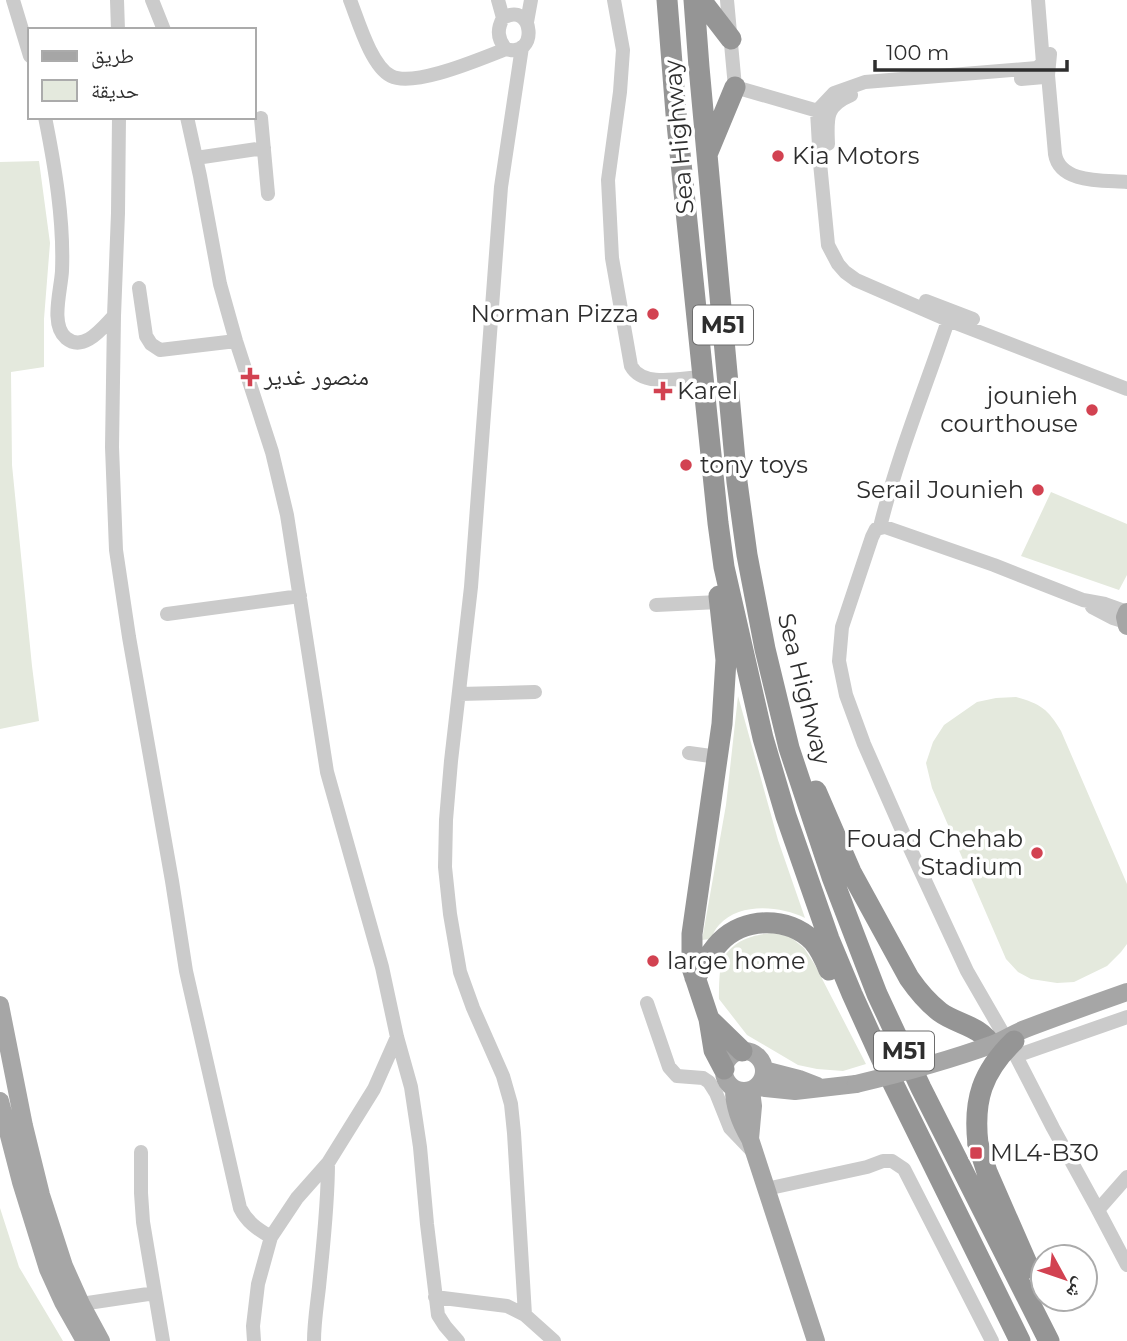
<svg xmlns="http://www.w3.org/2000/svg" width="1127" height="1341" font-family="Montserrat,'Noto Naskh Arabic',sans-serif">
<rect width="100%" height="100%" fill="#fff"/>
<path fill="#e4e9dd" d="M39,161L50,243L44,319V367L11,372L12,465L32,666L39,721L0,729V162Z
M1051,492L1127,524V575L1119,590L1021,556Z
M738,696L778,840L805,918C780,906 740,902 719,925C715,929 713,935 710,939L702,940L726,805Z
M1016,697C1041,704 1048,709 1061,731L1127,884V944L1121,952L1107,966L1074,982L1057,983L1031,979L1018,972L1006,959L932,788L926,763L933,742L944,725L977,702L996,698Z
M772,933L789,936L804,948L815,965L866,1064L843,1071L817,1069L798,1065L747,1035L719,999C719,989 719,967 723,959C734,940 752,935 772,933Z
M0,1208L19,1267L63,1341H0Z"/>
<g fill="none" stroke-linecap="round" stroke-linejoin="round">
<path stroke="#cbcbcb" stroke-width="14" d="M13,0L30,56
M117,0L118,30
M152,0L164,30
M350,0C358,20 371,66 391,76C414,88 482,58 506,49
M498,0L503,18C497,29 497,39 506,49C539,59 534,0 503,18
M614,0L623,50L620,92L608,180L612,258L631,366C643,388 681,378 702,377
M727,0L735,87L825,113
M1038,0L1043,63L1037,68L865,82L834,93L817,111L820,163L828,245L838,264L845,272L856,280L948,320L1127,389
M527,22L531,0
M522,47L501,187L471,587L451,761L446,820L445,867L450,914L460,972L473,1008L503,1076L511,1104L514,1133L525,1315
M1044,70L1048,75L1055,154C1060,184 1104,180 1127,182
M1021,79L1044,77L1048,75L1050,54
M45,117C55,167 64,220 62,271C61,290 50,325 66,338C84,353 103,327 114,316
M119,117L118,213L114,316L112,447L116,550L129,637L172,881L186,971L240,1208C247,1222 257,1229 271,1237
M187,117L200,176L220,284L236,341L272,452L287,515L327,772L382,967L397,1037L411,1087L420,1147L427,1224L438,1315L445,1326L458,1341
M261,118L268,194
M828,144C827,118 825,106 851,95
M196,158L264,148
M139,288L146,336L151,344L160,350L236,341
M926,301L973,319
M880,527C898,454 927,384 951,312
M656,605L719,602
M1092,607L1113,618L1126,622
M167,614L300,596
M459,694L535,692
M689,753L718,757
M647,1003L669,1067L677,1076L703,1078L709,1082L716,1093L730,1128L753,1152
M1016,1056L1127,1017
M141,1152V1193L143,1222L163,1341
M1127,1177L1098,1210L1127,1265
M766,1189L867,1167L883,1161H892L904,1169L992,1341
M1098,1210L1053,1128L1016,1056L967,971L908,844L864,744L846,695L839,661L842,627L872,537L876,529L885,527L994,565L1083,600L1105,604L1127,612
M435,1297L507,1306L525,1315L554,1341
M81,1304L155,1293
M254,1341L253,1326L258,1284L271,1237L297,1198L328,1163L374,1089L397,1037
M314,1341C314,1323 317,1305 319,1287C323,1246 328,1205 328,1163"/>
<path stroke="#a6a6a6" stroke-width="18" d="M1127,612L1125,617L1127,626
M0,1005L24,1126L41,1195L64,1266L81,1304L101,1341
M724 1071a20 20 0 1 1 40 0a20 20 0 1 1-40 0Z
M764,1070L799,1079L817,1086
M756,1087L795,1091L856,1084
M734,1089C734,1107 741,1124 750,1139L816,1341
M0,1101L21,1182L48,1269L63,1302L85,1341
M750,1139L753,1106L751,1091"/>
<path stroke="#959595" stroke-width="21" d="M667,0L676,114L718,523L724,567L763,738L786,816L829,939L852,994L886,1069L1020,1341
M694,0L699,67L737,482L747,555L765,649L789,748L832,877L877,994L921,1088L1049,1341
M701,0L731,39
M708,152L735,87
M719,596L726,660L722,724L692,934V968L709,1019L714,1050L724,1069
M816,791L851,872L909,978C918,991 927,1002 940,1012C956,1024 981,1026 991,1045
M695,978C703,966 710,952 720,942C744,917 788,916 813,941C820,949 825,960 829,970
M709,1019L742,1051
M978,1144L987,1172L1029,1268"/>
<path stroke="#a6a6a6" stroke-width="18" d="M856,1084C902,1073 947,1061 991,1045C1003,1041 1014,1033 1025,1029C1059,1016 1093,1004 1127,992"/>
<path stroke="#959595" stroke-width="21" d="M978,1144C973,1100 982,1072 1014,1041"/>
</g>
<g fill="#d24251" stroke="#fff" stroke-width="2.5">
<circle cx="778" cy="156" r="7"/>
<circle cx="653" cy="314" r="7"/>
<path d="M246.5 366.5h7v7h7v7h-7v7h-7v-7h-7v-7h7z"/>
<path d="M659.5 380.5h7v7h7v7h-7v7h-7v-7h-7v-7h7z"/>
<circle cx="1092" cy="410" r="7"/>
<circle cx="686" cy="465" r="7"/>
<circle cx="1038" cy="490" r="7"/>
<circle cx="1037" cy="853" r="7"/>
<circle cx="653" cy="961" r="7"/>
<rect x="969" y="1146" width="14" height="14" rx="3.5"/>
</g>
<g text-anchor="middle" stroke-width="7" stroke-linejoin="round" paint-order="stroke">
<g fill="#fff" stroke="#6d6d6d" stroke-width="2">
<rect x="693" y="305.5" width="60" height="39" rx="5"/>
<rect x="874" y="1031.5" width="60" height="39" rx="5"/>
</g>
<g font-size="23" font-weight="bold" fill="#2e2e2e">
<text x="723" y="333">M51</text>
<text x="904" y="1059">M51</text>
</g>
<g font-size="24" fill="#2e2e2e" stroke="#fff">
<text transform="translate(679 137) rotate(-95)" y="8">Sea Highway</text>
<text transform="translate(804 689) rotate(76)" y="8">Sea Highway</text>
</g>
<g font-size="24" fill="#2e2e2e" stroke="#fff" text-anchor="start">
<text x="792" y="164">Kia Motors</text>
<text x="639" y="322" text-anchor="end">Norman Pizza</text>
<text x="264" y="385">منصور غدير</text>
<text x="677" y="399">Karel</text>
<text x="1078" y="404" text-anchor="end">jounieh<tspan x="1078" dy="28">courthouse</tspan></text>
<text x="700" y="473">tony toys</text>
<text x="1024" y="498" text-anchor="end">Serail Jounieh</text>
<text x="1023" y="847" text-anchor="end">Fouad Chehab<tspan x="1023" dy="28">Stadium</tspan></text>
<text x="667" y="969">large home</text>
<text x="990" y="1161">ML4-B30</text>
</g>
</g>
<rect x="28" y="28" width="228" height="91" fill="#ffffff" stroke="#ababab" stroke-width="2"/>
<rect x="42" y="51" width="35" height="10" fill="#a6a6a6" stroke="#ababab" stroke-width="2"/>
<text x="91" y="63" font-size="21" fill="#2e2e2e">طريق</text>
<rect x="42" y="80" width="35" height="21" fill="#e4e9dd" stroke="#ababab" stroke-width="2"/>
<text x="91" y="98" font-size="21" fill="#2e2e2e">حديقة</text>
<g transform="translate(1064 1278) rotate(130)"><circle r="33" fill="#ffffff" stroke="#ababab" stroke-width="2"/>
<path d="M0-5L12 26L0 18L-12 26Z" fill="#d24251"/>
<text y="-10" font-size="19" font-weight="bold" text-anchor="middle" fill="#2e2e2e">ش</text>
</g>
<path d="M875 60v10h192v-10" fill="none" stroke="#2e2e2e" stroke-width="3.5"/>
<text x="886" y="60" font-size="21" fill="#2e2e2e" stroke="#ffffff" stroke-width="5" paint-order="stroke">100 m</text>
</svg>
